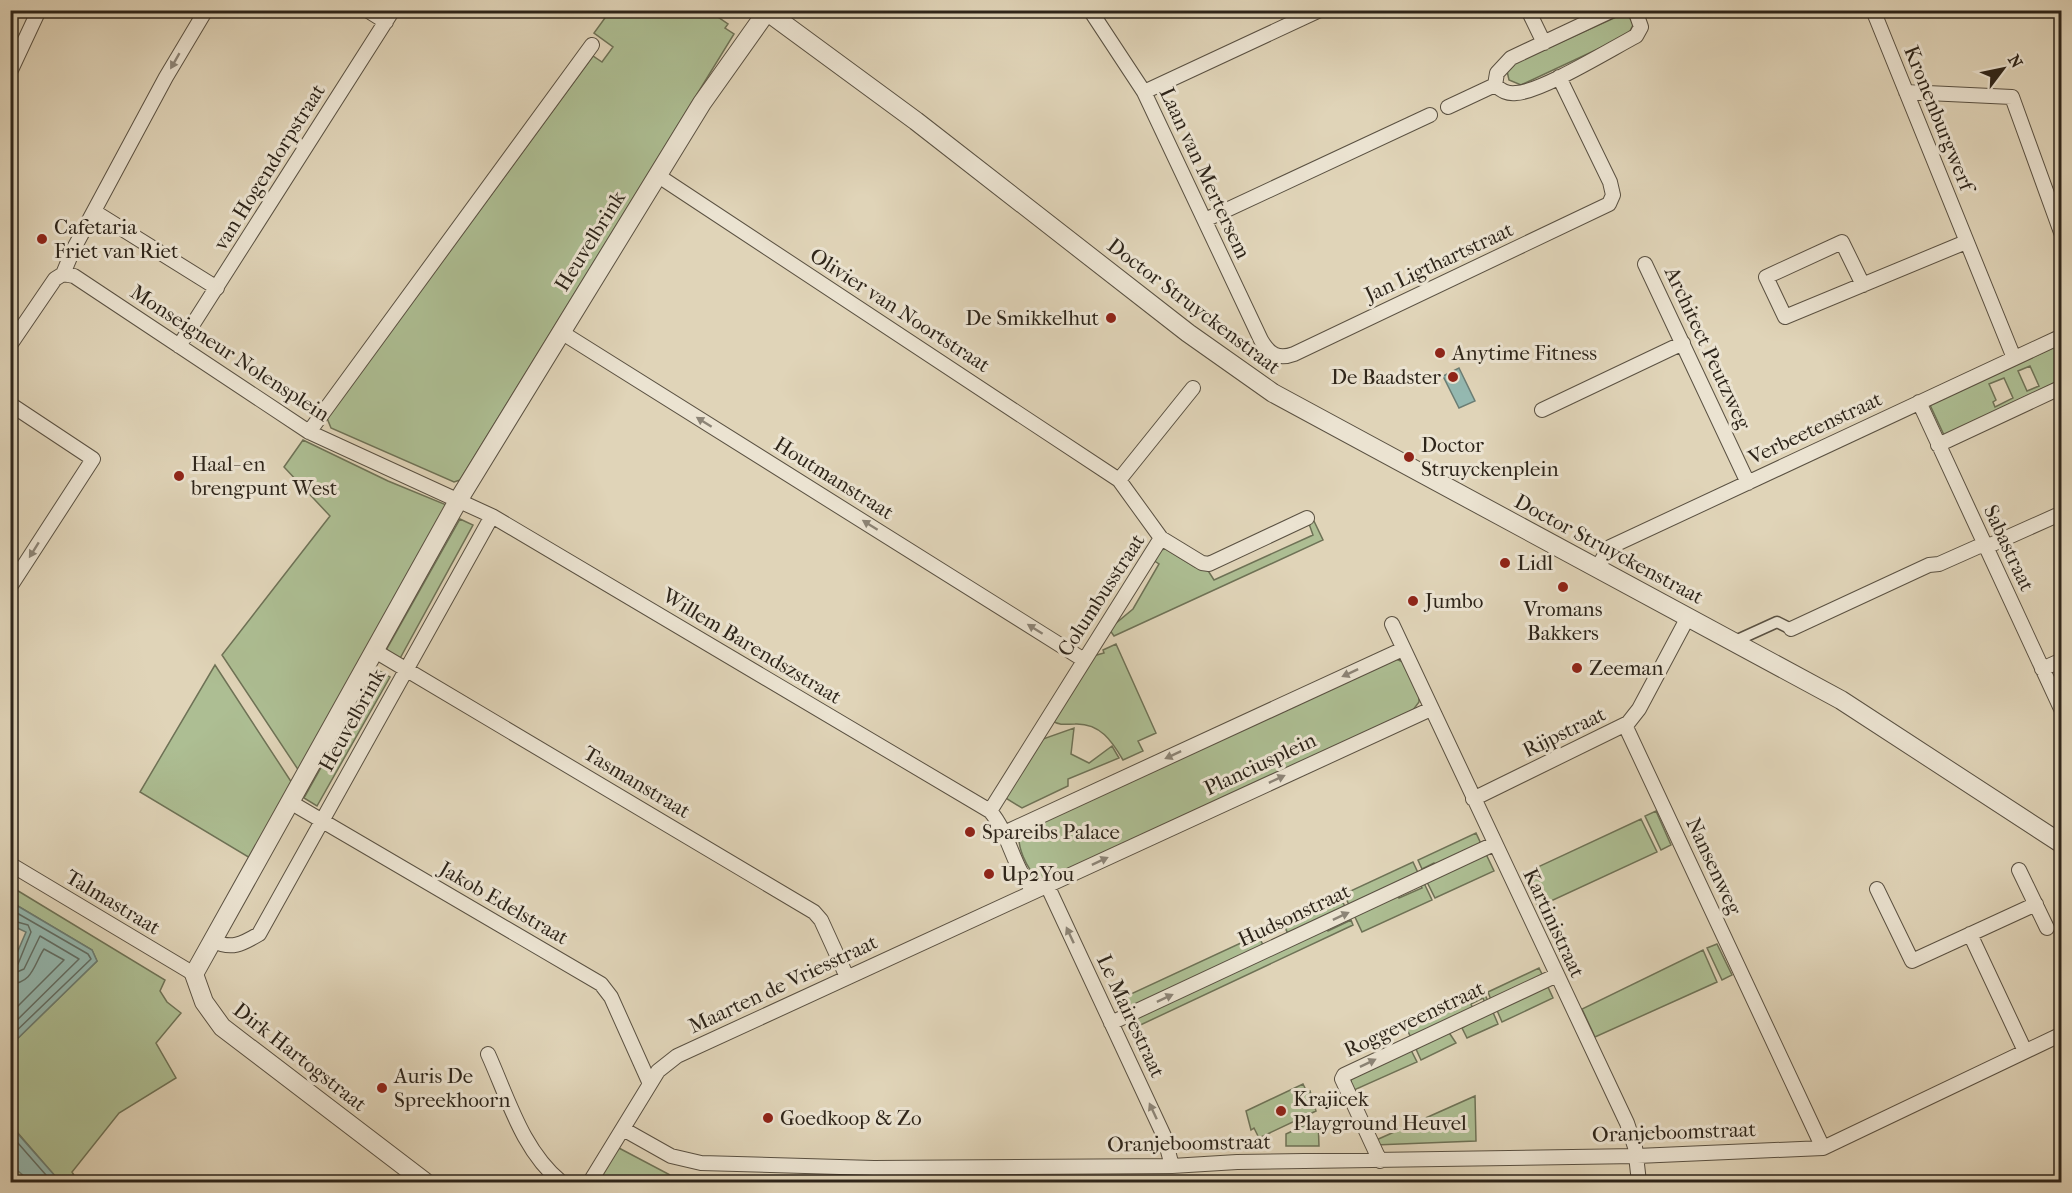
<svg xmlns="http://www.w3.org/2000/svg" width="2072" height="1193" font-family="'IM FELL French Canon',serif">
<rect width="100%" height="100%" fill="#e0d4b8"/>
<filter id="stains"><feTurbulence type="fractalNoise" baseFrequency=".00333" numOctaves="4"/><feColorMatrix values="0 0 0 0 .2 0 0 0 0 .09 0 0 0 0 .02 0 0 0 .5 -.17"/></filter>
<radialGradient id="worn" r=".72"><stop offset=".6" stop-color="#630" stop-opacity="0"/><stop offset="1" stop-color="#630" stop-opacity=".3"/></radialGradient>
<path fill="#adbe93" stroke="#6e7256" stroke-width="1.5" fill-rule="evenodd" d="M610,11H709L728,24L725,28L734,34L460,480L454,482L331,428L327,418L593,56L602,62L613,47L594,33Z
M1625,13L1634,23L1628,35L1521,85L1509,80L1507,71L1513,64Z
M2061,344V380L1944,435L1930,405ZM2030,366L2039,386L2027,391L2018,371ZM2004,378L2013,398L1995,407L1993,402L1996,400L1989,384Z
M303,440L388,481L449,506L299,771L222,655L330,516L284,467Z
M460,519L473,525L398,662L384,654Z
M1313,519L1323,540L1114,636L1109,629L1133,609L1159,564L1153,560L1159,550L1166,549L1195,567L1207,569L1214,580L1313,535L1308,521Z
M1116,644L1156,733L1138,741L1143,751L1123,760C1112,741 1100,723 1075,724C1065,724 1062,726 1052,721L1093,656L1104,653L1103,650Z
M1396,659L1403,662L1419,694V702L1413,710L1047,880L1038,879C1028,870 1014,844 1021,831Z
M215,665L292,783L250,858L140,792Z
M376,669L390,677L317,806L304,798Z
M1074,728L1071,754L1089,763L1112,746L1119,758L1068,779V786L1022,808L1004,797L1040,740Z
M1656,811L1671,845L1661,850L1645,816Z
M1641,819L1657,852L1538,907L1523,874Z
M1476,833L1482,846L1436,867L1434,863L1422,869L1418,860Z
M1486,854L1494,871L1435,898L1427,882Z
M1413,862L1419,875L1350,907L1344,894Z
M1424,883L1432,900L1362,932L1354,915L1397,895L1399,898L1422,888L1420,885Z
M10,886L165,980L160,991L167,1002L181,1013L156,1043L176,1078L119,1113L72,1172L78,1182H50L55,1176L11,1125V1045L97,961L92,950L11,902Z
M1340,896L1346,909L1289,936L1283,923Z
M1351,920L1353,925L1134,1028L1129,1019L1327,929L1328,931Z
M1258,935L1264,947L1126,1012L1120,999Z
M1717,944L1732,975L1722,980L1707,948Z
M1703,950L1717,982L1595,1037L1582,1009Z
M1539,968L1543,976L1491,1000L1488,992Z
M1547,985L1553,998L1502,1022L1496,1008Z
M1484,993L1488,1001L1485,1003L1483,998L1471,1004L1473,1009L1411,1038L1407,1029Z
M1492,1010L1498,1024L1467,1038L1462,1028Z
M1448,1031L1456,1043L1421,1060L1416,1049Z
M1410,1048L1417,1062L1352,1091L1351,1079Z
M1303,1084L1307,1092L1310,1091L1316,1111L1259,1138L1254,1128L1251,1130L1246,1111Z
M1475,1096L1476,1141L1375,1145L1374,1141Z
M1318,1119L1319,1146H1286V1134Z
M617,1147L670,1175L725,1176V1182H597Z
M10,1165H11L31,1182H11Z"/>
<path fill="#94b8b0" stroke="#6b7d74" stroke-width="1.5" d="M1459,368L1475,401L1459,408L1443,376Z
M11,902L92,950L97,961L11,1045V967L26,932L11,925Z
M10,1125L56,1177L50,1182H31L11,1165Z"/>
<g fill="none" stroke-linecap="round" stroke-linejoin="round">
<path stroke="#616e65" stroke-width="1.5" d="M10,909L88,954L91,959L10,1037
M10,920L28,925L31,932L18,964L10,967
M10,975L24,969L40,936L79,959L10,1027
M10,984C33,983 34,964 44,949L64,960L10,1014
M10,1134L46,1175V1182"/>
<g stroke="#5a5142" stroke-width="13">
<path id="pedestrian" d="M1733,642L1777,622L1791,629"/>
</g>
<g stroke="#5a5142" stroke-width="16">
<path id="minor" d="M367,10L386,22
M1090,10L1144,92L1261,340C1269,354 1278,360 1294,354L1609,204L1613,195L1610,182L1559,77
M1528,10L1544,43
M1873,10L2014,358
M10,72L39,10
M1495,85C1502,91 1507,94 1516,93C1541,92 1611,49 1636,36L1641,27L1635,10
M1495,85L1497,73L1511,58L1613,10
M1144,92L1320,10
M1906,92L2012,97L2062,235
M1448,107L1495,85
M657,175L1119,480
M95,212L217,288
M1205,220L1430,115
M1645,264L1748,483
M63,274L73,250L166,77L206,10
M1863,285L1842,242L1766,277L1785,317L1966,242
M561,332L1084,660
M10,345L55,279L63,274L74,276L309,432L492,516L990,811C1010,834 1013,869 1034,891
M179,346L393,10
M1919,402L2062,711
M10,404L93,459L10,587
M1542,410L1683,343
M309,432L592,45
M1938,445L2062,387
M1161,538L1119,480L1193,388
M1986,547L2062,513
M1597,568L1610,547L2062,336
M1392,624L1627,1123L1635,1147L1639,1182
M1791,629L1929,565L1939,564L1984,544
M375,651L814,912L821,920L847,977
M2042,669L2062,660
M1625,725L1823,1148
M1473,799L1628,723L1639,709L1688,617
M290,802L601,984L611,997L650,1084
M990,811L1161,538L1202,563L1209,564L1307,518
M1004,833L1403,649
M10,864L194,974
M2019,870L2047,928
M1047,885L1164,1136L1172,1166
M1877,889L1912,961L2036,904
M1970,934L2024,1049
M213,941C232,950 242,944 259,934L492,516
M1111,1023L1494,844
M488,1054C508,1098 522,1150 561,1182
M623,1129L671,1156L701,1163L874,1168L1172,1166L1237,1162L1637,1156L1823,1148L2062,1034
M1380,1161L1342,1079L1344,1075L1555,976
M590,1182L658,1071L677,1056L1431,709"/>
</g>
<g stroke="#5a5142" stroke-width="20">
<path id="tertiary" d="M765,10L916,121L1188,333L1273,393L1841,700L2062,844
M425,1182L222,1027L204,1002L194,974L459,499L702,103L768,10"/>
</g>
<use href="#pedestrian" stroke="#ebe3d1" stroke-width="10"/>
<use href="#minor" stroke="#ebe3d1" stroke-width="14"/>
<use href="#tertiary" stroke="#ebe3d1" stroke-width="18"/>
</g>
<defs><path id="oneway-solid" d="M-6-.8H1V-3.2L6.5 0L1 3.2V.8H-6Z" transform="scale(1.5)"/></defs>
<g fill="#8c8476">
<use href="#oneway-solid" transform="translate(175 61) rotate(120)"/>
<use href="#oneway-solid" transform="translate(704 422) rotate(-148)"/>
<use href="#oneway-solid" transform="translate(870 525) rotate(-148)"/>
<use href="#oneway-solid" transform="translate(34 550) rotate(122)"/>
<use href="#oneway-solid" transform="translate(1035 629) rotate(-148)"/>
<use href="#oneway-solid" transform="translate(1350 673) rotate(155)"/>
<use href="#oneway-solid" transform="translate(1173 755) rotate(155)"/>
<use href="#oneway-solid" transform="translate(1277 779) rotate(-25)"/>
<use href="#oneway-solid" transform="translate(1100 861) rotate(-25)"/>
<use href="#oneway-solid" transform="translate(1341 916) rotate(-25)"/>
<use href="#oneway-solid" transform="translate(1070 935) rotate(-115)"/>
<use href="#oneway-solid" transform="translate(1165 998) rotate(-25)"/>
<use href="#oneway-solid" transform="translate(1368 1063) rotate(-26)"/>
<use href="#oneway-solid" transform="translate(1153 1111) rotate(-115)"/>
</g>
<g fill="#8f2418" stroke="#ebe3d1" stroke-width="2">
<circle cx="42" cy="239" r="6"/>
<circle cx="1111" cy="318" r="6"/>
<circle cx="1440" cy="353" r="6"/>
<circle cx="1453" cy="377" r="6"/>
<circle cx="1409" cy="457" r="6"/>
<circle cx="179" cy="476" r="6"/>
<circle cx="1505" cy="563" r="6"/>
<circle cx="1563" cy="587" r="6"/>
<circle cx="1413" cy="601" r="6"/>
<circle cx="1577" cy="668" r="6"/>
<circle cx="970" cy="832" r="6"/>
<circle cx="989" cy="874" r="6"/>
<circle cx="382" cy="1088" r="6"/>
<circle cx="1281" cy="1111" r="6"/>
<circle cx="768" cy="1118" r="6"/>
</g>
<g text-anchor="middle" stroke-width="6" stroke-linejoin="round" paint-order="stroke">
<g font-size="21" fill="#2e251a" stroke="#ebe3d1">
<text transform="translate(1939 118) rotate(68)" y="7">Kronenburgwerf</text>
<text transform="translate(269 167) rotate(-58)" y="7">van Hogendorpstraat</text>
<text transform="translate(1205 173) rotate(65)" y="7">Laan van Mertersem</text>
<text transform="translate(590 241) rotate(-58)" y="7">Heuvelbrink</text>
<text transform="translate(1439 262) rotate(-25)" y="7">Jan Ligthartstraat</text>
<text transform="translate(1194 306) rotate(37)" y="7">Doctor Struyckenstraat</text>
<text transform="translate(900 310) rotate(33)" y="7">Olivier van Noortstraat</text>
<text transform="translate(1708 348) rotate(65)" y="7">Architect Peutzweg</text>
<text transform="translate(230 353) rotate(33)" y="7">Monseigneur Nolensplein</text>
<text transform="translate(1815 428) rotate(-25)" y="7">Verbeetenstraat</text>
<text transform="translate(834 478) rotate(32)" y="7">Houtmanstraat</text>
<text transform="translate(2009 548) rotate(65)" y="7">Sabastraat</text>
<text transform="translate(1609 549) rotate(28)" y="7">Doctor Struyckenstraat</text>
<text transform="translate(1101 595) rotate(-57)" y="7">Columbusstraat</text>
<text transform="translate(752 646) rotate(31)" y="7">Willem Barendszstraat</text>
<text transform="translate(352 720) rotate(-61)" y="7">Heuvelbrink</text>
<text transform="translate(1564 732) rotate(-26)" y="7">Rijpstraat</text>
<text transform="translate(1260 764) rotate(-25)" y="7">Planciusplein</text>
<text transform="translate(637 782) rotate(31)" y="7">Tasmanstraat</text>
<text transform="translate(1714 866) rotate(65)" y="7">Nansenweg</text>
<text transform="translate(113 902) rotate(31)" y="7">Talmastraat</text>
<text transform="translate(504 903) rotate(30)" y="7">Jakob Edelstraat</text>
<text transform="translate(1294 915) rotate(-25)" y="7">Hudsonstraat</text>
<text transform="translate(1554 923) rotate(65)" y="7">Kartinistraat</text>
<text transform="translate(783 984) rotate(-25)" y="7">Maarten de Vriesstraat</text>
<text transform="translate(1131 1016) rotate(65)" y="7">Le Mairestraat</text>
<text transform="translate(1414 1019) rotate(-25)" y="7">Roggeveenstraat</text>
<text transform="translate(300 1057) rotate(38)" y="7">Dirk Hartogstraat</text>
<text transform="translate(1674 1132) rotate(-2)" y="7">Oranjeboomstraat</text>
<text transform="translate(1189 1143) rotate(-1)" y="7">Oranjeboomstraat</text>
</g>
<g font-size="21" fill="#2e251a" stroke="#ebe3d1" text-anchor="start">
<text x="54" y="234">Cafetaria<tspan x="54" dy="24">Friet van Riet</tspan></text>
<text x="1099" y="325" text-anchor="end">De Smikkelhut</text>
<text x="1452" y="360">Anytime Fitness</text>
<text x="1441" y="384" text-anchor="end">De Baadster</text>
<text x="1421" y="452">Doctor<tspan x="1421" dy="24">Struyckenplein</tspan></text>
<text x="191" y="471">Haal- en<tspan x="191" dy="24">brengpunt West</tspan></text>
<text x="1517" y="570">Lidl</text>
<text x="1425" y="608">Jumbo</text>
<text x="1563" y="616" text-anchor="middle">Vromans<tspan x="1563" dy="24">Bakkers</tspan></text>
<text x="1589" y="675">Zeeman</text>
<text x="982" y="839">Spareibs Palace</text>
<text x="1001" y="881">Up2You</text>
<text x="394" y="1083">Auris De<tspan x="394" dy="24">Spreekhoorn</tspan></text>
<text x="1293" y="1106">Krajicek<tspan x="1293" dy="24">Playground Heuvel</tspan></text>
<text x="780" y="1125">Goedkoop &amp; Zo</text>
</g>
</g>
<rect width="2072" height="1193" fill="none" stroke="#e0d4b8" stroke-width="36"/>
<rect x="12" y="12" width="2048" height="1169" fill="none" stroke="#2e251a" stroke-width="3"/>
<rect x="18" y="18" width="2036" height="1157" fill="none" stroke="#2e251a" stroke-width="1.5"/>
<g transform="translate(2003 69) rotate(58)" stroke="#ebe3d1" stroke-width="4.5" paint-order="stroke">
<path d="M0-4.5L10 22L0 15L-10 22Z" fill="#2e251a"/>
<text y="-9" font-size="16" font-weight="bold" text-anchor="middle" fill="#2e251a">N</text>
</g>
<rect width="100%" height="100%" filter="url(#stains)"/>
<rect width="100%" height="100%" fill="url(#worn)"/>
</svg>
